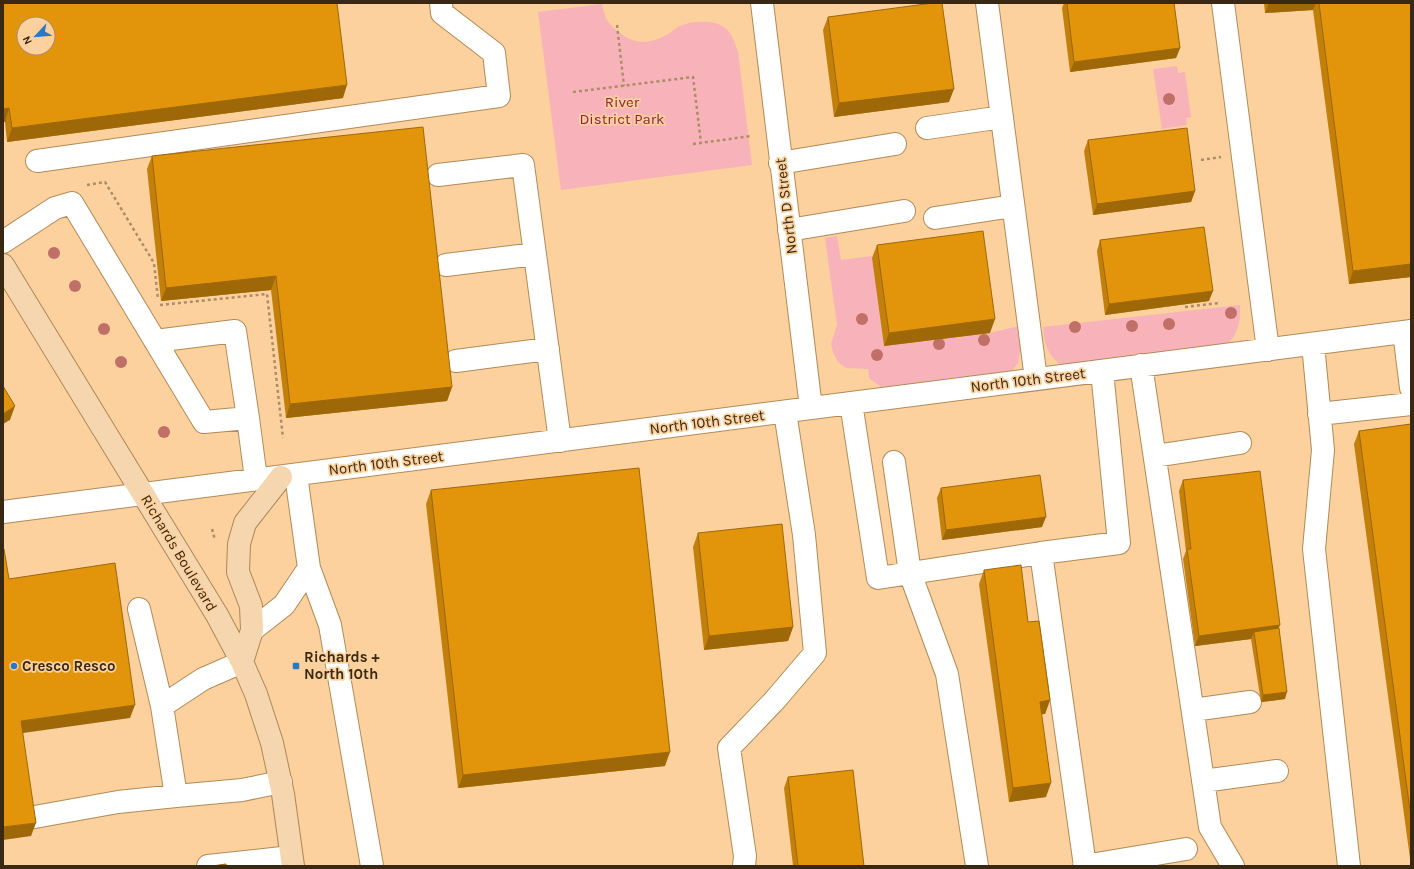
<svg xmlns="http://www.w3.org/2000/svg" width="1414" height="869" font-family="Karla,sans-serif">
<rect width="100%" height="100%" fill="#fcd19d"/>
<path fill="#f8b2ba" d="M602,4C605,18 607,23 619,32C636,46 651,44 670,33C674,30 678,26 683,25C692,21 713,20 722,26C731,30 735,43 738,52L752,165L561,190L538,12Z
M1177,66L1178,73L1185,72L1191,117L1186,118L1187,125L1162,129L1153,69Z
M837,236L841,260L872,256L884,346L990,333L1019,326L1021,345L1018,363L1010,373L888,392L869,378L868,369L846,368L838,362L833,352L831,344L837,325L825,238Z
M1240,305C1241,320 1238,334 1227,345L1062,366C1047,354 1045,346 1043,327Z"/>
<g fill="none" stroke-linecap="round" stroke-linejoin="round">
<g stroke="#b28a58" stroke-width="24">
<path id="minor" d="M762,3L811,408
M987,3L1036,379
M1223,3L1268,350
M927,128L1002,117
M37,161L499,96L494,53L442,13L441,3
M780,163L895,144
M438,175L523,165L560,441
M935,218L1013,206
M789,230L904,211
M3,242L55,208L72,203C116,276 160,349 204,422L248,418L235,331L155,341
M446,265L535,254
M1404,332L1411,388
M1313,344L1323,450L1314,549L1349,866
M456,361L548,349
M1141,365L1210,827L1233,866
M851,403L878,578L1041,553L1119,543L1102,371
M1319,414L1411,404
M248,418L256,479
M1155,456L1240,443
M894,462L910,573L947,674L977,866
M296,475L309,568L330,625L372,866
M3,512L1411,331
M1041,553L1085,866
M139,609L162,706L203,679L242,662
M252,630L284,605L309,568
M162,706L176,796L242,790L281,782
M1193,710L1250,702
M1203,781L1277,771
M29,818L118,802L176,796
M208,866L291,857
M744,866L745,856L729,748L775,700L815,653L804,535L785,412
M1084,866L1186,849"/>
</g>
<g stroke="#af8755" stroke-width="24">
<path id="major" d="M3,265L217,615L242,662L256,694L272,743L283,794L293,866
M242,662L252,630L251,606L238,572L239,544L245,523L281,477"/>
</g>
<path stroke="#ad8d66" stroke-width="2.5" stroke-dasharray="3 3" stroke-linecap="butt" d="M617,25L624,86
M573,92L693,77L701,143
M693,144L751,136
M1201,160L1221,157
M87,185L105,182L154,263L158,299
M160,305L267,294L283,438
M1185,307L1219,303
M212,529L215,540"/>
<use href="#minor" stroke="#fff" stroke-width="22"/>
<use href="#major" stroke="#f5d6ae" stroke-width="22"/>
</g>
<g fill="#c17068">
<circle cx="1169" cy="99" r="6"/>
<circle cx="54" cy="253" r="6"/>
<circle cx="75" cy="286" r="6"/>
<circle cx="1231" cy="313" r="6"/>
<circle cx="862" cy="319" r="6"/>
<circle cx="1169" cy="324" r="6"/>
<circle cx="1132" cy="326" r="6"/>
<circle cx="1075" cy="327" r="6"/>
<circle cx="104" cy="329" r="6"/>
<circle cx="984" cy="340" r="6"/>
<circle cx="939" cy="344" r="6"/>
<circle cx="877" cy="355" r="6"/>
<circle cx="121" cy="362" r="6"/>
<circle cx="164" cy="432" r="6"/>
</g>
<path fill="#c27f09" d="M3,3L343,98L7,142L5,122Z
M1064,3H1174L1180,48L1176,58L1070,72L1062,8Z
M1264,3H1411V277L1349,284L1313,10L1265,13Z
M828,17L949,102L834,117L823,30Z
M1088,140L1195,191L1191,202L1093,215L1084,151Z
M152,156L452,387L447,401L286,418L271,290L161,301L147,169Z
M1100,240L1209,301L1105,315L1097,251Z
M877,245L990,333L884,346L872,258Z
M1411,424V866L1354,444L1359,431Z
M1183,480L1279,628L1285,699L1261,702L1251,639L1195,646L1183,559L1186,551L1179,491Z
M941,488L1042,527L942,540L937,498Z
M431,490L665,766L458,788L426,504Z
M698,533L793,627L788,641L704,650L693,547Z
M984,570L1028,622L1050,700L1045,714H1041L1046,797L1009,802L979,584Z
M788,777L864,866H793L784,788Z"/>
<path fill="#9e6808" d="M1269,3H1316L1313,10L1265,13Z
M1180,48L1176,58L1070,72L1074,62Z
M347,85L343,98L7,142L12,128Z
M954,89L949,102L834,117L839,103Z
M9,108L5,122H3V109Z
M1195,191L1191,202L1093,215L1097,204Z
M1411,264V277L1349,284L1353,271Z
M276,276L271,290L161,301L166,288Z
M1213,291L1209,301L1105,315L1109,304Z
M995,319L990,333L884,346L889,333Z
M452,387L447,401L286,418L290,404Z
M15,406L10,420L3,424V414Z
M1046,517L1042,527L942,540L946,530Z
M1280,625L1276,635L1254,632L1251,639L1195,646L1199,636Z
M793,627L788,641L704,650L709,636Z
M1287,692L1285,699L1261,702L1263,695Z
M1050,700L1045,714L1035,715L1040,702Z
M135,705L130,718L16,734L21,721Z
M670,752L665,766L458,788L463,775Z
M1051,783L1046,797L1009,802L1013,788Z
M36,823L31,836L3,840V827Z"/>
<path fill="#e2940b" stroke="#9e6808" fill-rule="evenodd" d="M3,3H337L347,85L12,128L9,108L3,109ZM24,24H48V48H24Z
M933,3H942L954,89L839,103L828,17Z
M1067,3H1174L1180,48L1074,62Z
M1319,3H1411V264L1353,271Z
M423,127L452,387L290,404L276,276L166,288L152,156Z
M1187,128L1195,191L1097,204L1088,140Z
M1204,227L1213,291L1109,304L1100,240Z
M983,231L995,319L889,333L877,245Z
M3,386L15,406L3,414Z
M1411,424V818L1359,431Z
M639,468L670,752L463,775L431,490Z
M1260,471L1280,625L1199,636L1187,549H1191L1183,480Z
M1040,475L1046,517L946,530L941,488Z
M782,524L793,627L709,636L698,533Z
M3,549H4L9,579L115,563L135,705L21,721L36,823L3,827Z
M1021,565L1028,622L1039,621L1050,700L1040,702L1051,783L1013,788L984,570Z
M1279,628L1287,692L1263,695L1254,632Z
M853,770L864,866H798L788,777Z
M226,864V866H212Z"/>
<g fill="#2879c8" stroke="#fcd19d" stroke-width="1.5">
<circle cx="14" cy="666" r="4"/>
<rect x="292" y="662" width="8" height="8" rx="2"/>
</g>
<g text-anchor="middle" stroke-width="3.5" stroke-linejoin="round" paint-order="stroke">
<g font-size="15" fill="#91213d" stroke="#fcd19d">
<text x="622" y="107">River<tspan x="622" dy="17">District Park</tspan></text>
</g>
<g font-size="15" fill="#392914" stroke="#fcd19d">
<text transform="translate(786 206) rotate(-97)" y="5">North D Street</text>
<text transform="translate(1028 380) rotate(-7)" y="5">North 10th Street</text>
<text transform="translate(707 422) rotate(-7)" y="5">North 10th Street</text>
<text transform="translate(386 463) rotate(-7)" y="5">North 10th Street</text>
<text transform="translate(179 553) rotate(59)" y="5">Richards Boulevard</text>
</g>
<g font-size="15" font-weight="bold" fill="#392914" stroke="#fcd19d" text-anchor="start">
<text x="304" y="662">Richards +<tspan x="304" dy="17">North 10th</tspan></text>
<text x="22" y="671">Cresco Resco</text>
</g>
</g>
<rect width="1414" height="869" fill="none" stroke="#392914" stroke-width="8"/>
<g transform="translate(36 36) rotate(244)"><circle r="19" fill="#fcd19d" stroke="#ae8e66"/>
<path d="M0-3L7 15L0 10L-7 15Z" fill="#2879c8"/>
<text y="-6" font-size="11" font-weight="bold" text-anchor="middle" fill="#392914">N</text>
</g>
</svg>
